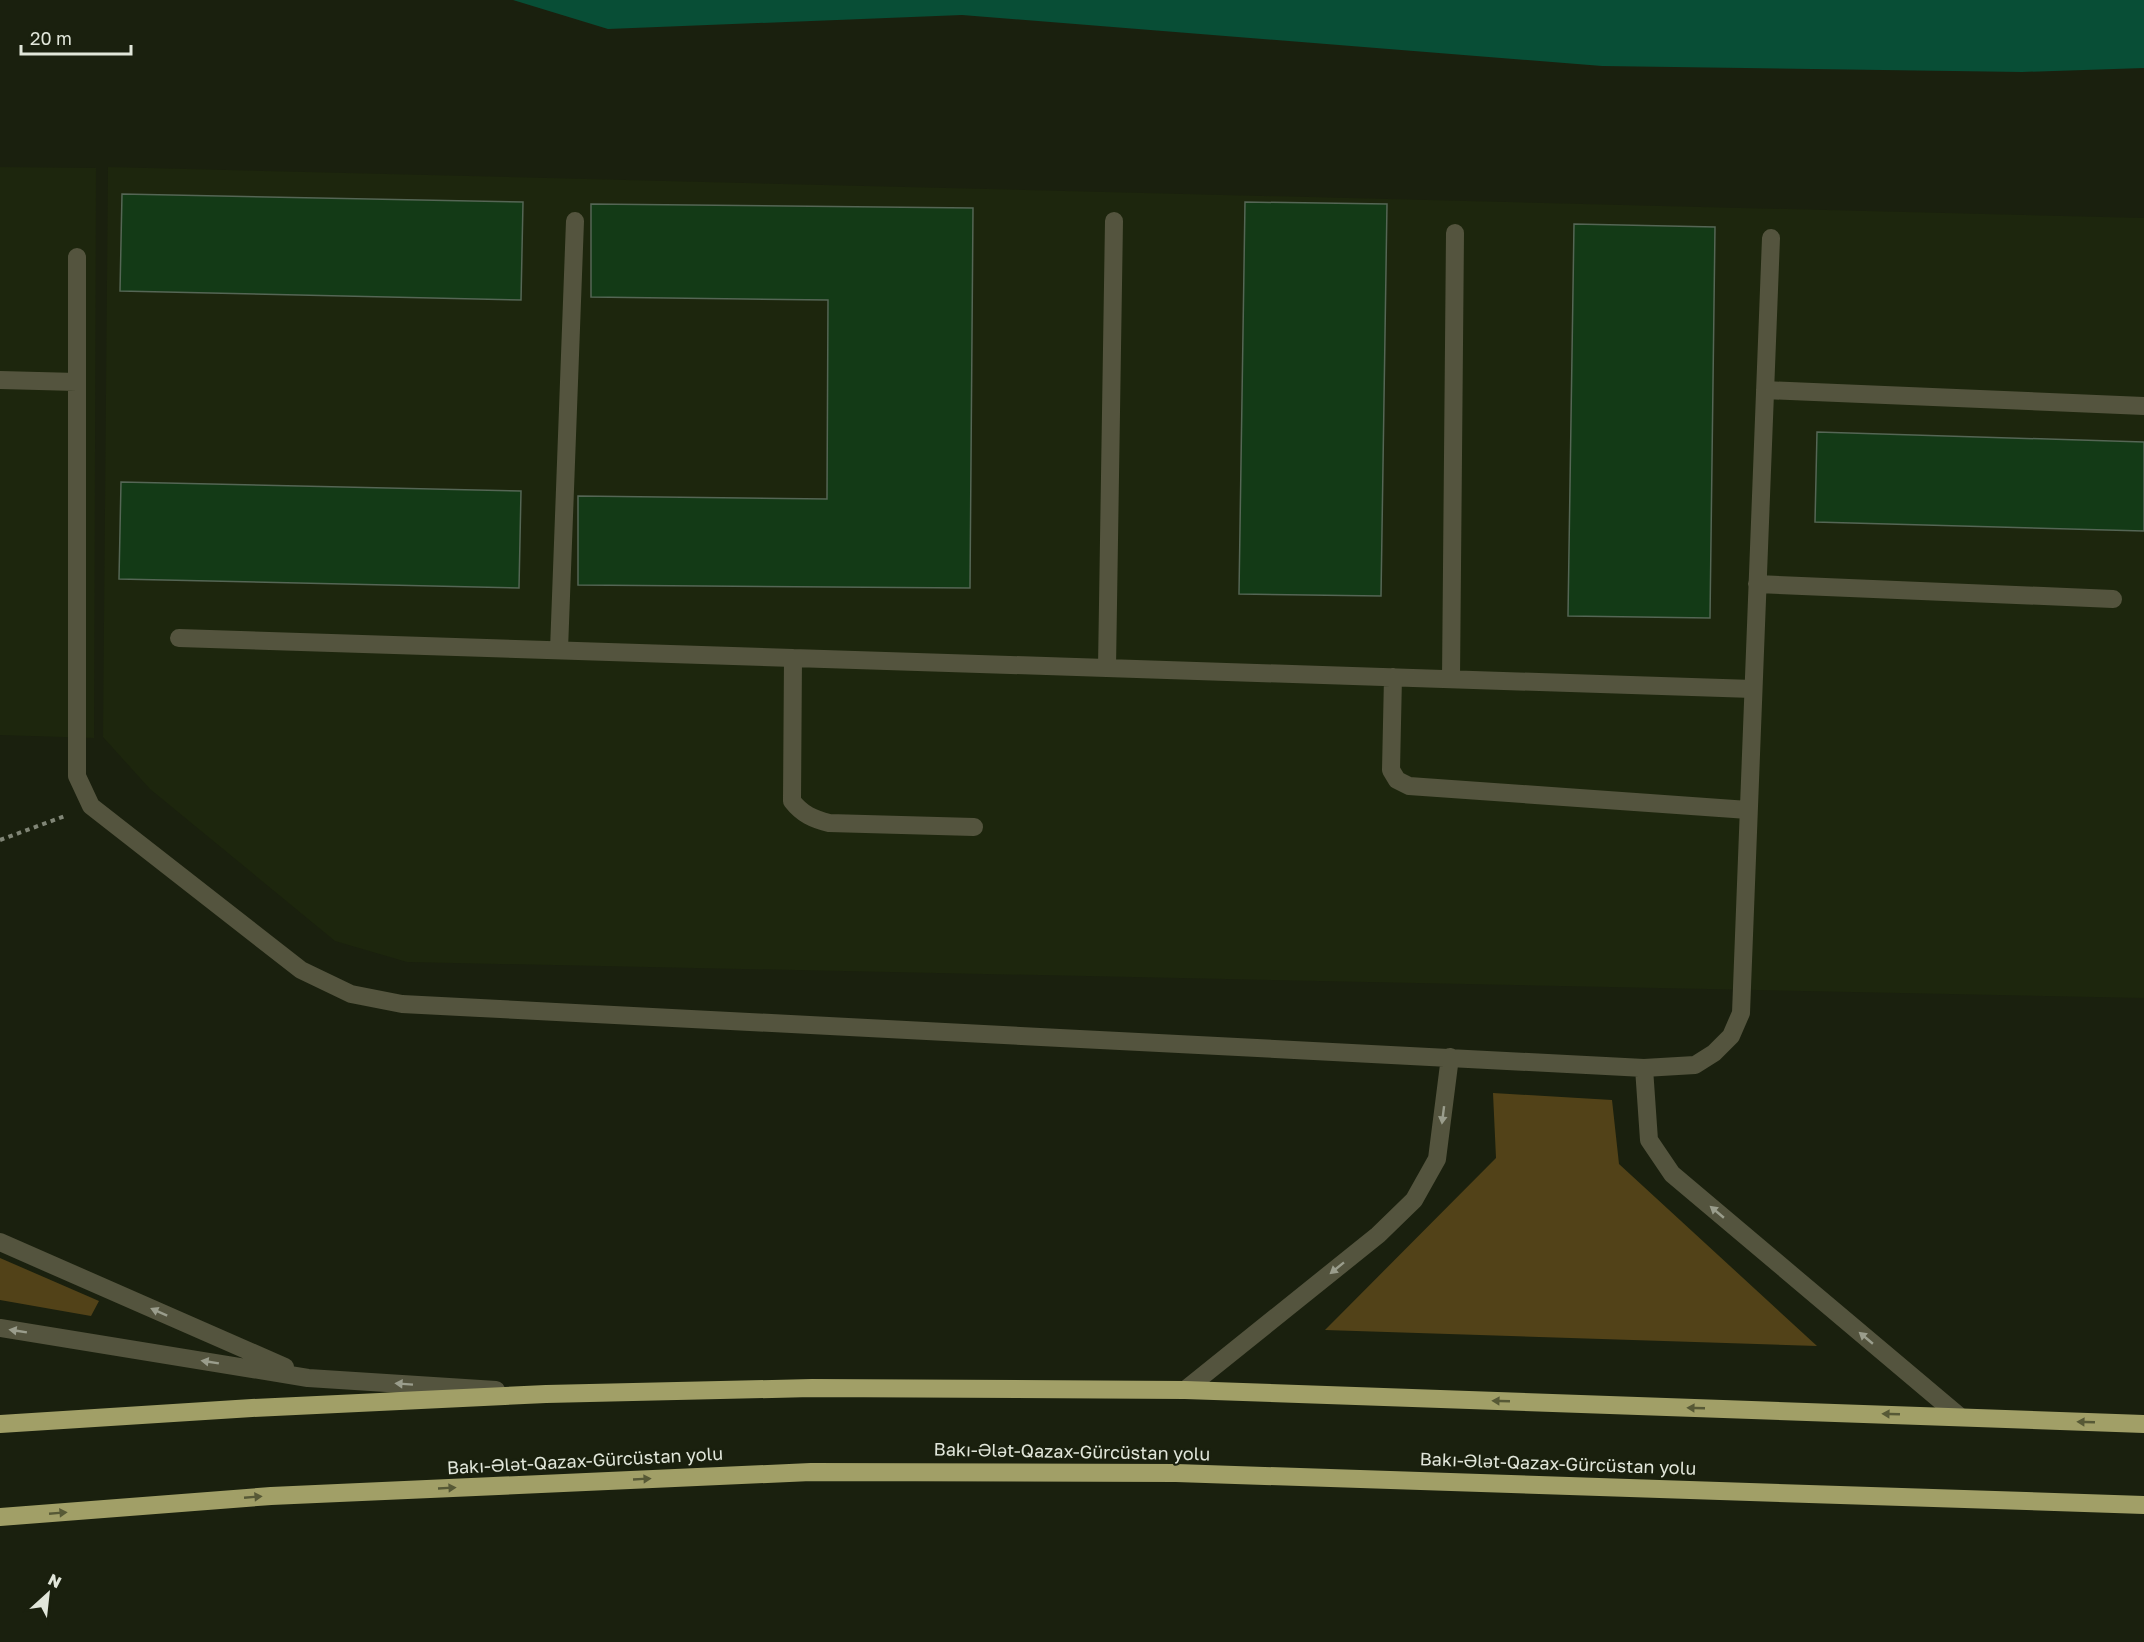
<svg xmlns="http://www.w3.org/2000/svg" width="2144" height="1642" font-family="'Golos Text',sans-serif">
<rect width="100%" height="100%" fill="#1a200e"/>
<path fill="#1d260d" d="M0,167L96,168L94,738L0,735Z
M108,167L2144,218V998L407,962L335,941L150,789L103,737Z"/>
<path fill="#524218" d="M1493,1093L1612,1100L1619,1164L1817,1346L1325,1330L1496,1158Z
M0,1258L99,1301L91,1316L0,1300Z"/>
<path fill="#084e36" d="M513,0H2144V68L2022,72L1602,66L962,15L608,29Z"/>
<path fill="#133a16" stroke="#565" stroke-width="1.5" d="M122,194L523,202L521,300L120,291Z
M1245,202L1387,204L1381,596L1239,594Z
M591,204L973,208L970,588L578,585V496L827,499L828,300L591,297Z
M1574,224L1715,227L1710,618L1568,616Z
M1817,432L2144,442V531L1815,522Z
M121,482L521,491L519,588L119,579Z"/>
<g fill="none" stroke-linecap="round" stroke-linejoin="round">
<path stroke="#808576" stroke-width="4" stroke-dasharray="4.5 4.5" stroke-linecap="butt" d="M0,840L65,816"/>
<path stroke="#54543e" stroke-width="18" d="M77,257V776L91,806L301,970L351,994L402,1004L1644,1068L1695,1065L1714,1053L1731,1036L1741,1013L1771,238
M0,380L77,382
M1765,390L2144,406
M1757,584L2113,599
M179,638L1753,689
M559,650L575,221
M793,658L792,801C802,814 813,819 829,823L974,827
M1107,668L1114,221
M1393,677L1391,770L1397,780L1409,786L1748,810
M1451,679L1455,233
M1644,1068L1649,1140L1672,1174L1959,1416
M0,1242L285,1367
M0,1328L308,1378L496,1390
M1185,1390L1378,1235L1414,1200L1437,1159L1450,1057"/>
<path stroke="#a19f67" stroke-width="18" d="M0,1424L252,1408L546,1394L812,1388L1185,1390L2144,1424
M0,1517L271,1496L811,1472L1176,1473L2144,1505"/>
</g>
<defs><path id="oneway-solid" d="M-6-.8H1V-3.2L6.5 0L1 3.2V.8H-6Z" transform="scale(1.5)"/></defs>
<g fill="#9a9d8c">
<use href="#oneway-solid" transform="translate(1443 1115) rotate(97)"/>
<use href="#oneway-solid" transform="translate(1717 1212) rotate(-140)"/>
<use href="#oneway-solid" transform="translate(1337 1268) rotate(141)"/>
<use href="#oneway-solid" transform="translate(159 1312) rotate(-156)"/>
<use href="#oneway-solid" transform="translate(18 1331) rotate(-171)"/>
<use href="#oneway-solid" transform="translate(1866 1338) rotate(-140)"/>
<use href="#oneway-solid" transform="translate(210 1362) rotate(-171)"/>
<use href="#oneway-solid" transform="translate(404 1384) rotate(-176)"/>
</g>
<g fill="#575936">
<use href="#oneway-solid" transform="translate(1501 1401) rotate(-178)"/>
<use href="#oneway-solid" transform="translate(1696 1408) rotate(-178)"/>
<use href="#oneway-solid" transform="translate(1891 1414) rotate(-178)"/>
<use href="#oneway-solid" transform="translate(2086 1422) rotate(-178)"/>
<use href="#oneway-solid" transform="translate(642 1479) rotate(-3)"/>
<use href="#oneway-solid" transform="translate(447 1488) rotate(-3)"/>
<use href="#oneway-solid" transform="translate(253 1497) rotate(-5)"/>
<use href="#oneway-solid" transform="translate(58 1513) rotate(-5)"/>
</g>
<g text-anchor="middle" stroke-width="4.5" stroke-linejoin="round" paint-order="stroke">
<g font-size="18" fill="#e1e6da" stroke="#1a200e">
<text transform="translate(1072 1452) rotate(1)" y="6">Bakı-Ələt-Qazax-Gürcüstan yolu</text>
<text transform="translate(585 1461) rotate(-3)" y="6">Bakı-Ələt-Qazax-Gürcüstan yolu</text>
<text transform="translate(1558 1464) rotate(2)" y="6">Bakı-Ələt-Qazax-Gürcüstan yolu</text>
</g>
</g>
<g transform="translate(48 1594) rotate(27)" stroke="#1a200e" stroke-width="4.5" paint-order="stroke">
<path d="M0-4.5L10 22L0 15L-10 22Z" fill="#e1e6da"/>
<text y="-9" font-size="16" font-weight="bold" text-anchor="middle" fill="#e1e6da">N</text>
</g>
<path d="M21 45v9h110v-9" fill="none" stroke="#e1e6da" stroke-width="3"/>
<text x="30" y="45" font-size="18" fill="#e1e6da" stroke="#1a200e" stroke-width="4.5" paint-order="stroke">20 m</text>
</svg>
